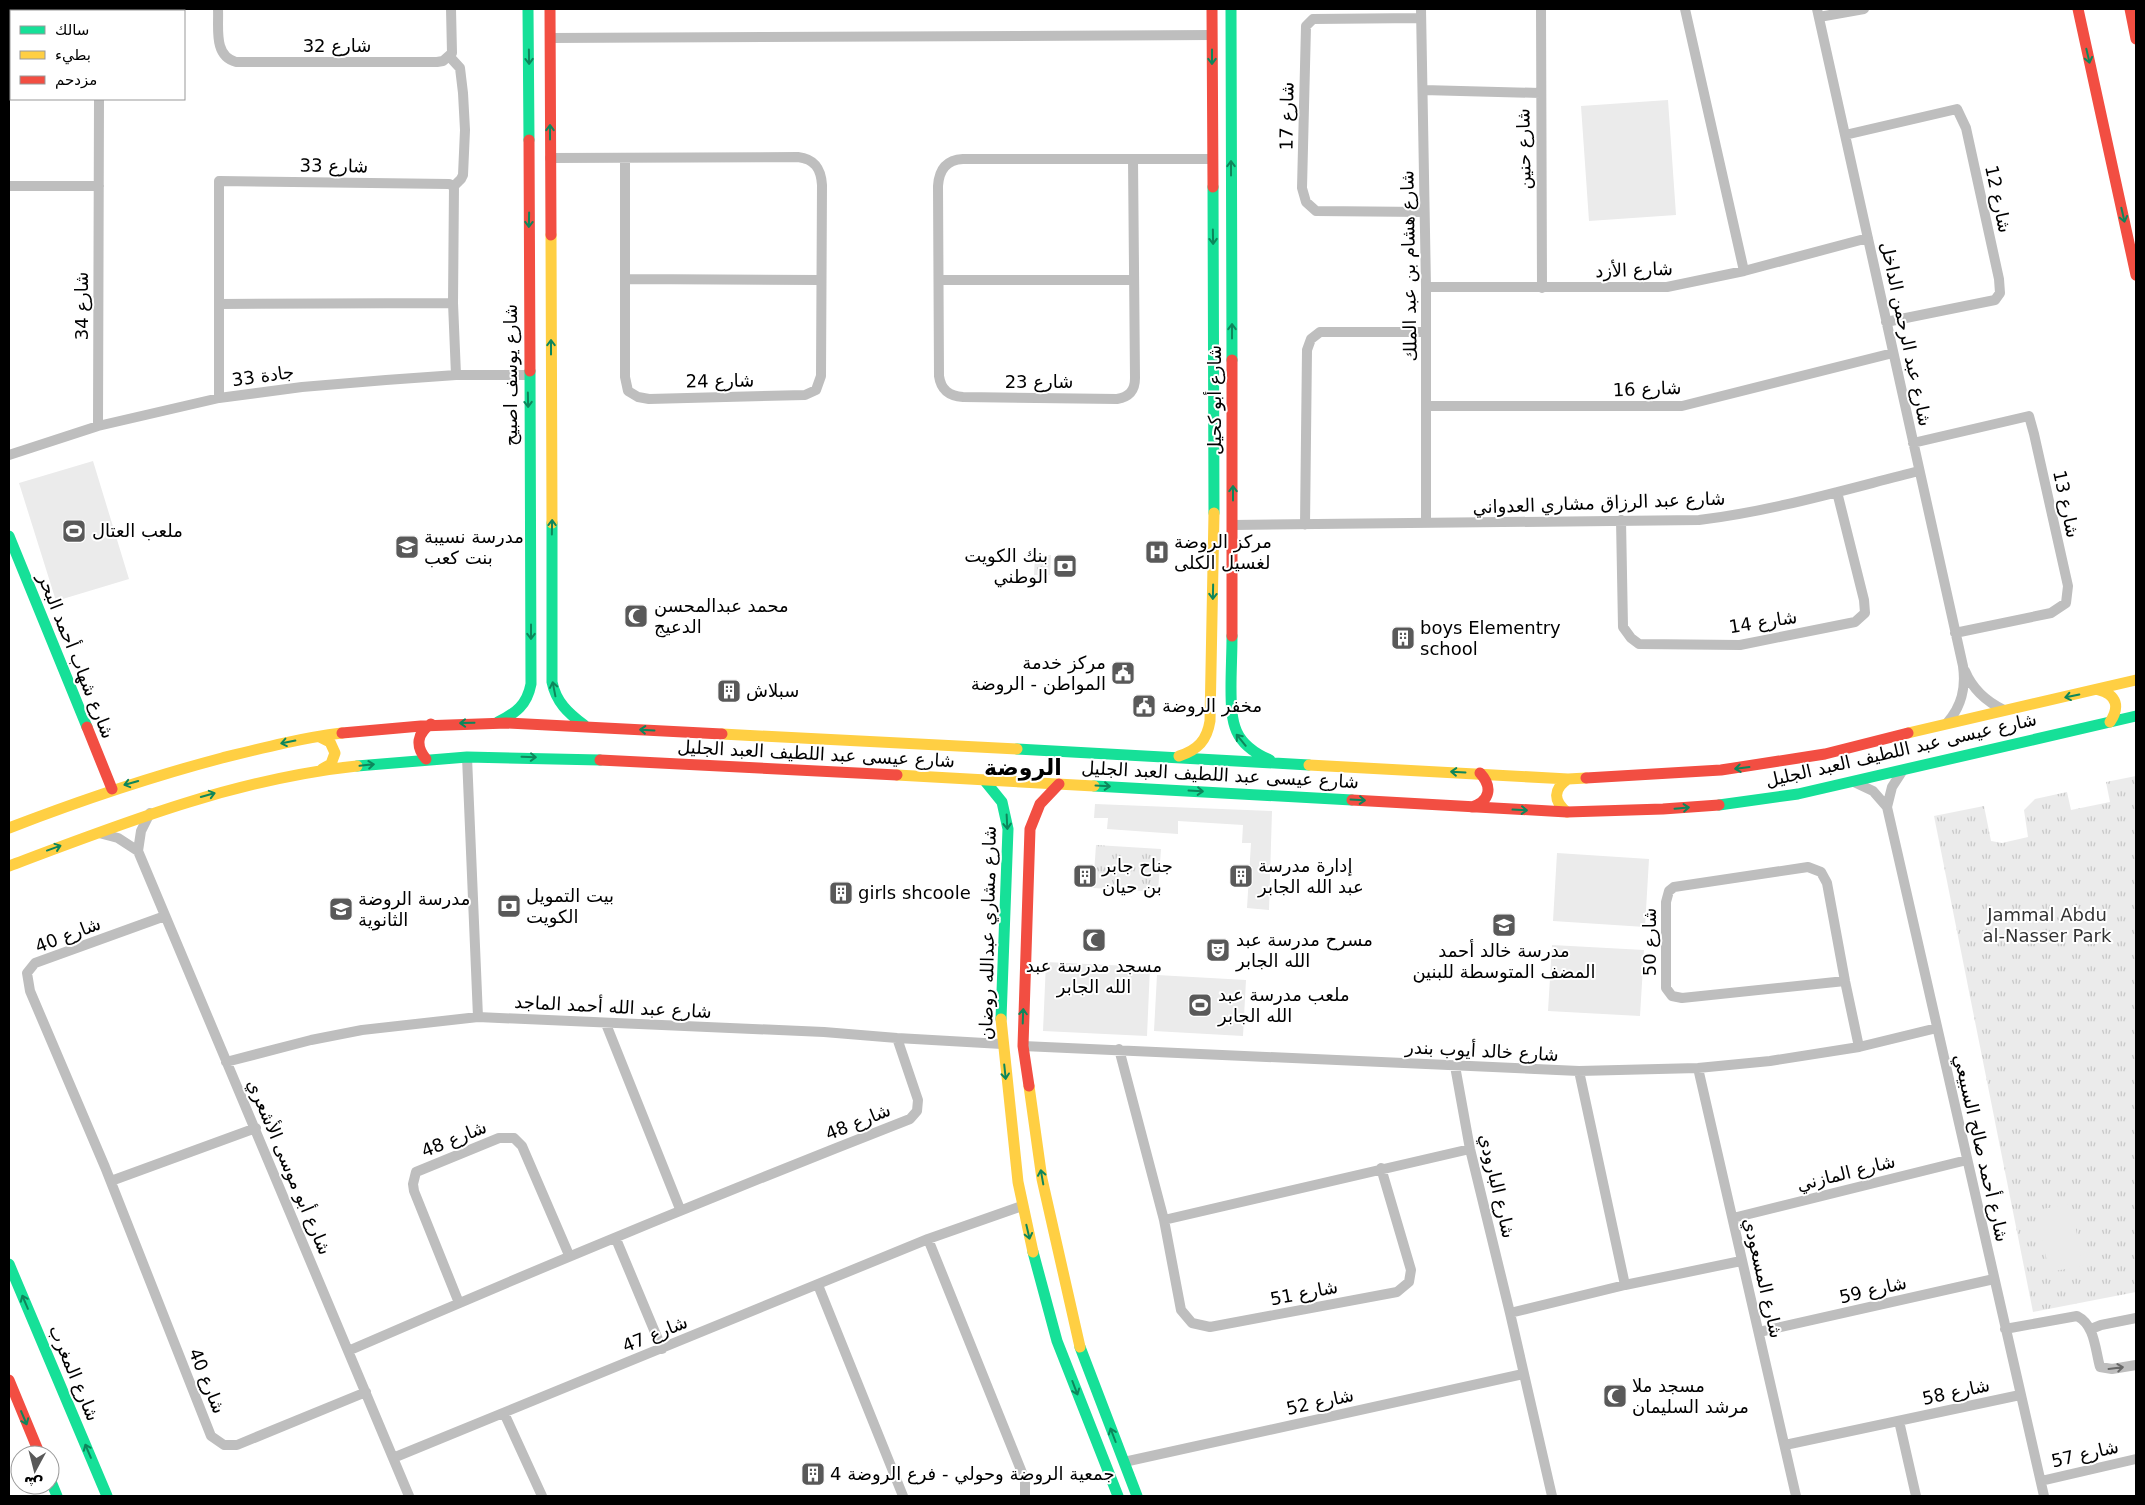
<svg xmlns="http://www.w3.org/2000/svg" width="2145" height="1505" font-family="'DejaVu Sans','Noto Naskh Arabic',sans-serif">
<defs>
<pattern id="grass-tufts" width="24" height="20" patternUnits="userSpaceOnUse" patternTransform="scale(1.25)"><rect width="24" height="20" fill="#ebebeb"/><path d="M3 7l-1-3M5 7V3M7 7l1-3M15 17l-1-3M17 17v-4M19 17l1-3" fill="none" stroke="#c8c8c8"/></pattern>
</defs>
<rect width="100%" height="100%" fill="#fff"/>
<path fill="url(#grass-tufts)" d="M1035,555H1051L1050,575H1034Z
M2136,776V1292L2033,1312L1934,816L1984,806L1991,841L2002,843L2028,837L2024,810L2035,799L2067,792L2071,810L2110,802L2106,782Z
M1096,845L1161,849L1158,892L1093,888Z"/>
<path fill="#ebebeb" d="M1668,100L1676,215L1589,221L1581,106Z
M93,461L129,579L56,601L19,483Z
M1095,804L1272,811L1269,910L1247,908L1251,843H1242L1243,825L1178,821V834L1107,829L1108,818H1094Z
M1557,853L1649,859L1645,927L1553,921Z
M1552,945L1644,950L1640,1016L1548,1011Z
M1046,962L1150,967L1147,1036L1043,1031Z
M1157,975L1246,980L1243,1036L1154,1031Z
M2071,1204L2083,1266L2049,1272L2037,1210Z"/>
<g fill="none" stroke-linecap="round" stroke-linejoin="round">
<path stroke="#bebebe" stroke-width="10" d="M218,9C219,27 213,56 236,62H437L443,61L452,53L451,9
M1421,9L1426,287V523
M1541,9L1542,288
M1685,9L1744,271
M1817,9L1963,666C1966,688 1962,706 1947,723
M99,11V9
M1819,17L1864,9
M1421,18L1313,19L1306,26L1302,188L1306,202L1316,211L1424,212
M550,38L1212,35
M449,56L460,68L463,93L465,130L463,175L461,179L454,186
M9,63H11
M1423,90L1540,93
M1845,135L1957,109L1966,128L1999,279L2000,293L1995,300L1886,322
M550,158L798,157C815,159 821,169 822,185L821,376L816,390L805,395L649,399L638,397L628,391L625,377V158
M1133,159L1135,378C1135,391 1129,397 1117,399L963,397C949,396 941,390 939,376L938,186C939,170 946,160 963,159H1212
M9,186H99
M454,186L453,303L456,375
M626,279L821,280
M939,280H1134
M1426,287H1667L1744,271L1868,238
M219,304L453,303
M219,398V181L449,184L454,186
M1427,406H1682L1893,353
M98,426L99,99
M1913,443L2029,416L2034,434L2068,586L2066,603L2051,613L1955,633
M9,455L98,426L219,398L302,387L386,380L456,375H528
M1621,520L1623,627L1631,638L1639,644L1740,645L1855,622L1865,613L1864,600L1837,492
M1233,525L1699,520C1774,511 1847,489 1919,471
M1305,525L1307,350L1311,339L1320,332H1426
M1965,671C1973,690 1987,702 2004,710
M467,757L478,1017
M1903,770L1892,787L1887,807L2044,1496
M1854,782L1873,791L1887,807
M150,813L141,831L138,851L409,1496
M99,833L118,838L138,851
M165,916L35,963L27,973L30,991L105,1167L211,1436L224,1445H237L366,1392
M1845,981L1682,998L1672,996L1666,988V902L1669,891L1674,887L1808,867L1821,872L1827,883L1845,981L1859,1047
M606,1024L680,1209
M1023,1046L1579,1071L1698,1068L1770,1061L1859,1047L1937,1028
M1119,1049L1164,1220L1181,1310L1192,1323L1210,1327L1397,1292L1409,1282L1411,1270L1381,1168
M226,1062L311,1040L362,1030L478,1017L824,1032L897,1038L1002,1044
M1455,1066L1470,1149L1510,1313L1552,1496
M1698,1068L1796,1496
M1579,1071L1625,1285
M111,1181L256,1128
M1733,1218L1967,1160
M1164,1220L1470,1149
M616,1239L662,1349
M928,1239L1025,1480V1496
M818,1285L903,1496
M459,1303L414,1191L413,1184L416,1172L499,1138H514L522,1146L569,1255
M1510,1313L1625,1285L1741,1261
M2005,1329L2077,1316C2095,1325 2095,1349 2100,1367L2112,1369L2136,1365
M2091,1329L2101,1325L2136,1318
M1759,1332L1994,1279
M348,1351C534,1270 721,1193 910,1119L917,1111L918,1100L897,1038
M504,1413L542,1496
M1899,1421L1916,1496
M1785,1445L2020,1395
M393,1458L928,1239L1022,1206
M1124,1462L1523,1374
M2041,1481L2136,1459"/>
<path stroke="#16e098" stroke-width="11" d="M528,9L529,140
M1231,9L1232,360
M1213,187L1214,513
M552,523V682C556,702 568,713 584,725
M9,536L87,727
M1232,636C1232,653 1231,670 1231,687C1231,724 1233,744 1270,760
M498,722C516,713 527,705 531,684L530,371
M1017,749L1309,765
M357,766L467,757L600,760
M985,781L1002,802L1008,829L1001,1019
M1094,786L1352,800
M1719,805L1798,794L2136,716
M1033,1252L1057,1341L1118,1496
M9,1264L107,1496
M1080,1347L1137,1496
M50,1479L57,1496"/>
<path stroke="#ffcf43" stroke-width="11" d="M551,235L552,523
M2099,690C2117,695 2120,707 2110,722
M1908,733L2136,680
M722,734L1017,749
M320,737L330,742L335,753L331,764L322,769
M1179,756C1198,750 1207,740 1210,721L1214,513
M1309,765L1568,779L1586,778
M897,775L1094,786
M1567,812C1553,801 1553,789 1568,779
M9,828C79,801 150,777 222,758C262,748 301,738 342,733
M9,866C123,823 235,779 357,766
M1001,1019L1018,1182L1033,1252
M1029,1086L1042,1179L1080,1347"/>
<path stroke="#f24e42" stroke-width="11" d="M550,9L551,235
M1212,9L1213,187
M2078,9L2136,275
M2130,9L2136,39
M529,140L530,371
M1232,636V360
M87,727L112,789
M342,733L421,726L507,723L722,734
M426,759C415,746 417,733 431,724
M600,760L897,775
M1586,778L1721,770L1825,754L1908,733
M1352,800L1567,812L1663,809L1719,805
M1472,807C1490,801 1493,787 1480,773
M1029,1086L1023,1046L1030,829L1040,804L1059,784
M9,1380L40,1455"/>
</g>
<defs><path id="oneway-shaft" d="M-6 0H5M1.5-3L5.5 0L1.5 3" fill="none" stroke-width="1.6" stroke-linecap="round" stroke-linejoin="round" transform="scale(1.25)"/></defs>
<g stroke="#0d865b">
<use href="#oneway-shaft" transform="translate(2088 56) rotate(77)"/>
<use href="#oneway-shaft" transform="translate(529 57) rotate(89)"/>
<use href="#oneway-shaft" transform="translate(1212 57) rotate(90)"/>
<use href="#oneway-shaft" transform="translate(550 132) rotate(-90)"/>
<use href="#oneway-shaft" transform="translate(1231 168) rotate(-90)"/>
<use href="#oneway-shaft" transform="translate(2123 215) rotate(77)"/>
<use href="#oneway-shaft" transform="translate(529 220) rotate(91)"/>
<use href="#oneway-shaft" transform="translate(1213 237) rotate(89)"/>
<use href="#oneway-shaft" transform="translate(1232 331) rotate(-90)"/>
<use href="#oneway-shaft" transform="translate(551 347) rotate(-90)"/>
<use href="#oneway-shaft" transform="translate(528 400) rotate(89)"/>
<use href="#oneway-shaft" transform="translate(1233 493) rotate(-90)"/>
<use href="#oneway-shaft" transform="translate(552 527) rotate(-89)"/>
<use href="#oneway-shaft" transform="translate(1213 592) rotate(91)"/>
<use href="#oneway-shaft" transform="translate(531 632) rotate(90)"/>
<use href="#oneway-shaft" transform="translate(554 689) rotate(-101)"/>
<use href="#oneway-shaft" transform="translate(2072 696) rotate(168)"/>
<use href="#oneway-shaft" transform="translate(467 723) rotate(179)"/>
<use href="#oneway-shaft" transform="translate(647 730) rotate(-177)"/>
<use href="#oneway-shaft" transform="translate(1241 740) rotate(-129)"/>
<use href="#oneway-shaft" transform="translate(288 742) rotate(169)"/>
<use href="#oneway-shaft" transform="translate(529 757) rotate(2)"/>
<use href="#oneway-shaft" transform="translate(367 765) rotate(-6)"/>
<use href="#oneway-shaft" transform="translate(1742 768) rotate(173)"/>
<use href="#oneway-shaft" transform="translate(1458 772) rotate(-177)"/>
<use href="#oneway-shaft" transform="translate(131 783) rotate(164)"/>
<use href="#oneway-shaft" transform="translate(1103 786) rotate(3)"/>
<use href="#oneway-shaft" transform="translate(1196 791) rotate(3)"/>
<use href="#oneway-shaft" transform="translate(208 795) rotate(-16)"/>
<use href="#oneway-shaft" transform="translate(1358 800) rotate(3)"/>
<use href="#oneway-shaft" transform="translate(1682 808) rotate(-5)"/>
<use href="#oneway-shaft" transform="translate(1520 810) rotate(3)"/>
<use href="#oneway-shaft" transform="translate(1007 822) rotate(87)"/>
<use href="#oneway-shaft" transform="translate(54 848) rotate(-20)"/>
<use href="#oneway-shaft" transform="translate(1023 1016) rotate(-88)"/>
<use href="#oneway-shaft" transform="translate(1005 1072) rotate(84)"/>
<use href="#oneway-shaft" transform="translate(1042 1177) rotate(-100)"/>
<use href="#oneway-shaft" transform="translate(1028 1232) rotate(77)"/>
<use href="#oneway-shaft" transform="translate(25 1302) rotate(-113)"/>
<use href="#oneway-shaft" transform="translate(1075 1388) rotate(69)"/>
<use href="#oneway-shaft" transform="translate(24 1418) rotate(67)"/>
<use href="#oneway-shaft" transform="translate(1113 1435) rotate(-111)"/>
<use href="#oneway-shaft" transform="translate(88 1451) rotate(-113)"/>
</g>
<use stroke="#686868" href="#oneway-shaft" transform="translate(2116 1368) rotate(-7)"/>
<defs>
<g id="stadium-square" transform="scale(1.25)"><rect x="-9" y="-9" width="18" height="18" rx="4" fill="#595959" stroke="#fff"/><path d="M0-5a6.5 5 0 1 0 0 10a6.5 5 0 1 0 0-10ZM-3.5-1.8h7v3.6h-7Z" fill="#fff"/></g>
<g id="school-square" transform="scale(1.25)"><rect x="-9" y="-9" width="18" height="18" rx="4" fill="#595959" stroke="#fff"/><path d="M0-5L7-2L0 1L-7-2ZM-4 1L0 2.5L4 1V4Q0 6-4 4Z" fill="#fff"/></g>
<g id="hospital-square" transform="scale(1.25)"><rect x="-9" y="-9" width="18" height="18" rx="4" fill="#595959" stroke="#fff"/><path d="M-5-5h3v3.5h4V-5h3V5h-3V1.5h-4V5h-3Z" fill="#fff"/></g>
<g id="bank-square" transform="scale(1.25)"><rect x="-9" y="-9" width="18" height="18" rx="4" fill="#595959" stroke="#fff"/><path d="M-6-4H6V4H-6ZM0-2.3a2.3 2.3 0 1 0 0 4.6a2.3 2.3 0 1 0 0-4.6Z" fill="#fff"/></g>
<g id="mosque-square" transform="scale(1.25)"><rect x="-9" y="-9" width="18" height="18" rx="4" fill="#595959" stroke="#fff"/><path d="M3.5-4.9A6 6 0 1 0 3.5 4.9A5 5 0 1 1 3.5-4.9Z" fill="#fff"/></g>
<g id="building-square" transform="scale(1.25)"><rect x="-9" y="-9" width="18" height="18" rx="4" fill="#595959" stroke="#fff"/><path d="M-4-6H4V6H1V3H-1V6H-4ZM-2.5-4.3h1.7v1.8h-1.7ZM.8-4.3h1.7v1.8H.8ZM-2.5-1h1.7V.8h-1.7ZM.8-1h1.7V.8H.8Z" fill="#fff"/></g>
<g id="civic-square" transform="scale(1.25)"><rect x="-9" y="-9" width="18" height="18" rx="4" fill="#595959" stroke="#fff"/><path d="M-.6-6.5H3V-4.5H.6V-3L4-1V1h2V6H-6V1h2V-1L-.6-3ZM-1.2 2.5V6h2.4V2.5Z" fill="#fff"/></g>
<g id="theatre-square" transform="scale(1.25)"><rect x="-9" y="-9" width="18" height="18" rx="4" fill="#595959" stroke="#fff"/><path d="M-5-5.5Q0-4 5-5.5V0Q5 5 0 6Q-5 5-5 0ZM-3.3-2.5H-1v1.5H-3.3ZM1-2.5H3.3v1.5H1ZM-2.8 1Q0 5.5 2.8 1Z" fill="#fff"/></g>
</defs>
<g fill-rule="evenodd">
<use href="#stadium-square" x="74" y="531"/>
<use href="#school-square" x="407" y="547"/>
<use href="#hospital-square" x="1157" y="552"/>
<use href="#bank-square" x="1065" y="566"/>
<use href="#mosque-square" x="636" y="616"/>
<use href="#building-square" x="1403" y="638"/>
<use href="#civic-square" x="1123" y="673"/>
<use href="#building-square" x="729" y="691"/>
<use href="#civic-square" x="1144" y="706"/>
<use href="#building-square" x="1085" y="876"/>
<use href="#building-square" x="1241" y="876"/>
<use href="#building-square" x="841" y="893"/>
<use href="#bank-square" x="509" y="906"/>
<use href="#school-square" x="341" y="909"/>
<use href="#school-square" x="1504" y="925"/>
<use href="#mosque-square" x="1094" y="940"/>
<use href="#theatre-square" x="1218" y="950"/>
<use href="#stadium-square" x="1200" y="1005"/>
<use href="#mosque-square" x="1615" y="1396"/>
<use href="#building-square" x="813" y="1474"/>
</g>
<g text-anchor="middle" stroke-width="4" stroke-linejoin="round" paint-order="stroke">
<g font-size="18" fill="#000" stroke="#fff">
<text x="337" y="52">شارع 32</text>
<text transform="translate(1287 116) rotate(-89)" y="6">شارع 17</text>
<text transform="translate(1524 149) rotate(-91)" y="6">شارع حنين</text>
<text transform="translate(334 166) rotate(1)" y="6">شارع 33</text>
<text transform="translate(1998 199) rotate(78)" y="6">شارع 12</text>
<text transform="translate(1409 266) rotate(-91)" y="6">شارع هشام بن عبد الملك</text>
<text transform="translate(1634 270) rotate(-2)" y="6">شارع الأزد</text>
<text transform="translate(82 306) rotate(-90)" y="6">شارع 34</text>
<text transform="translate(1906 334) rotate(78)" y="6">شارع عبد الرحمن الداخل</text>
<text transform="translate(511 375) rotate(-90)" y="6">شارع يوسف اصبيح</text>
<text transform="translate(263 376) rotate(-8)" y="6">جادة 33</text>
<text transform="translate(720 381) rotate(-1)" y="6">شارع 24</text>
<text x="1039" y="388">شارع 23</text>
<text transform="translate(1647 389) rotate(-2)" y="6">شارع 16</text>
<text transform="translate(1215 400) rotate(-90)" y="6">شارع أبو كحيل</text>
<text transform="translate(1599 503) rotate(-2)" y="6">شارع عبد الرزاق مشاري العدواني</text>
<text transform="translate(2066 504) rotate(78)" y="6">شارع 13</text>
<text transform="translate(1763 622) rotate(-9)" y="6">شارع 14</text>
<text transform="translate(76 656) rotate(68)" y="6">شارع شهاب أحمد البحر</text>
<text transform="translate(1901 750) rotate(-13)" y="6">شارع عيسى عبد اللطيف العبد الجليل</text>
<text transform="translate(816 754) rotate(3)" y="6">شارع عيسى عبد اللطيف العبد الجليل</text>
<text transform="translate(1220 775) rotate(3)" y="6">شارع عيسى عبد اللطيف العبد الجليل</text>
<text transform="translate(988 933) rotate(-89)" y="6">شارع مشاري عبدالله روضان</text>
<text transform="translate(68 935) rotate(-21)" y="6">شارع 40</text>
<text transform="translate(1650 942) rotate(-90)" y="6">شارع 50</text>
<text transform="translate(613 1007) rotate(3)" y="6">شارع عبد الله أحمد الماجد</text>
<text transform="translate(1482 1051) rotate(3)" y="6">شارع خالد أيوب بندر</text>
<text transform="translate(858 1122) rotate(-22)" y="6">شارع 48</text>
<text transform="translate(454 1139) rotate(-22)" y="6">شارع 48</text>
<text transform="translate(1981 1148) rotate(77)" y="6">شارع أحمد صالح السبيعي</text>
<text transform="translate(289 1167) rotate(67)" y="6">شارع أبو موسى الأشعري</text>
<text transform="translate(1846 1173) rotate(-14)" y="6">شارع المازني</text>
<text transform="translate(1497 1186) rotate(77)" y="6">شارع البارودي</text>
<text transform="translate(1763 1278) rotate(77)" y="6">شارع المسعودي</text>
<text transform="translate(1873 1290) rotate(-13)" y="6">شارع 59</text>
<text transform="translate(1304 1293) rotate(-11)" y="6">شارع 51</text>
<text transform="translate(655 1334) rotate(-22)" y="6">شارع 47</text>
<text transform="translate(74 1373) rotate(67)" y="6">شارع المغرب</text>
<text transform="translate(207 1381) rotate(68)" y="6">شارع 40</text>
<text transform="translate(1956 1392) rotate(-12)" y="6">شارع 58</text>
<text transform="translate(1320 1402) rotate(-12)" y="6">شارع 52</text>
<text transform="translate(2085 1454) rotate(-13)" y="6">شارع 57</text>
</g>
<g font-size="18" fill="#000" stroke="#fff" text-anchor="start">
<text x="92" y="537">ملعب العتال</text>
<text x="424" y="543">مدرسة نسيبة<tspan x="424" dy="21">بنت كعب</tspan></text>
<text x="1174" y="548">مركز الروضة<tspan x="1174" dy="21">لغسيل الكلى</tspan></text>
<text x="1048" y="562" text-anchor="end">بنك الكويت<tspan x="1048" dy="21">الوطني</tspan></text>
<text x="654" y="612">محمد عبدالمحسن<tspan x="654" dy="21">الدعيج</tspan></text>
<text x="1420" y="634">boys Elementry<tspan x="1420" dy="21">school</tspan></text>
<text x="1106" y="669" text-anchor="end">مركز خدمة<tspan x="1106" dy="21">المواطن - الروضة</tspan></text>
<text x="746" y="697">سبلاش</text>
<text x="1162" y="712">مخفر الروضة</text>
<text x="1102" y="872">جناح جابر<tspan x="1102" dy="21">بن حيان</tspan></text>
<text x="1258" y="872">إدارة مدرسة<tspan x="1258" dy="21">عبد الله الجابر</tspan></text>
<text x="858" y="899">girls shcoole</text>
<text x="526" y="902">بيت التمويل<tspan x="526" dy="21">الكويت</tspan></text>
<text x="358" y="905">مدرسة الروضة<tspan x="358" dy="21">الثانوية</tspan></text>
<text x="1236" y="946">مسرح مدرسة عبد<tspan x="1236" dy="21">الله الجابر</tspan></text>
<text x="1504" y="957" text-anchor="middle">مدرسة خالد أحمد<tspan x="1504" dy="21">المضف المتوسطة للبنين</tspan></text>
<text x="1094" y="972" text-anchor="middle">مسجد مدرسة عبد<tspan x="1094" dy="21">الله الجابر</tspan></text>
<text x="1218" y="1001">ملعب مدرسة عبد<tspan x="1218" dy="21">الله الجابر</tspan></text>
<text x="1632" y="1392">مسجد ملا<tspan x="1632" dy="21">مرشد السليمان</tspan></text>
<text x="830" y="1480">جمعية الروضة وحولي - فرع الروضة 4</text>
</g>
<g font-size="18" fill="#323232" stroke="#fff">
<text x="2047" y="921">Jammal Abdu<tspan x="2047" dy="21">al-Nasser Park</tspan></text>
</g>
<g font-size="22" font-weight="bold" fill="#000" stroke="#fff">
<text x="1023" y="775">الروضة</text>
</g>
</g>
<rect width="2145" height="1505" fill="none" stroke="#000000" stroke-width="20"/>
<rect x="10" y="10" width="175" height="90" fill="#ffffff" stroke="#999999"/>
<rect x="20" y="26" width="25" height="8" fill="#16e098" stroke="#999999"/>
<text x="55" y="35" font-size="15" fill="#000000">سالك</text>
<rect x="20" y="51" width="25" height="8" fill="#ffcf43" stroke="#999999"/>
<text x="55" y="60" font-size="15" fill="#000000">بطيء</text>
<rect x="20" y="76" width="25" height="8" fill="#f24e42" stroke="#999999"/>
<text x="55" y="85" font-size="15" fill="#000000">مزدحم</text>
<g transform="translate(35 1470) rotate(187)"><circle r="24" fill="#ffffff" stroke="#999999"/>
<path d="M0-4L9 19L0 12L-9 19Z" fill="#595959"/>
<text y="-8" font-size="14" font-weight="bold" text-anchor="middle" fill="#000000">ش</text>
</g>
</svg>
